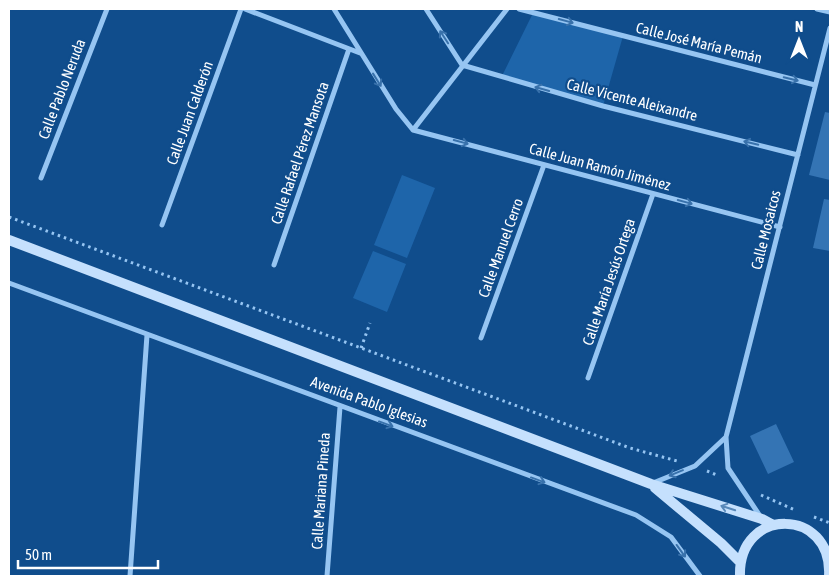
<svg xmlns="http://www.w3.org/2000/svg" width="839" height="585" font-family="'Asap Condensed',sans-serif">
<rect width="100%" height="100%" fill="#104d8c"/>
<path fill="#1e65aa" d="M533,13L623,36L603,106L501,78Z
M402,175L435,188L407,258L374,245Z
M373,251L406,264L387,312L353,298Z"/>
<path fill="#3474b4" d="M825,112L830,113V180L809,175Z
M824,199L830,200V251L813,248Z
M776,424L794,462L768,474L750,436Z"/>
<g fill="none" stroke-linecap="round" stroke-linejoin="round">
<path stroke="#96c5f2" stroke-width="3" stroke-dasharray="2.5 4" stroke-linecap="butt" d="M9,217L630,448L677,461
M361,348L370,323
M707,471L719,476
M761,495L795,510
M814,517L830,523"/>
<path stroke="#96c5f2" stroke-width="5" d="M245,9L360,53
M334,9L396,109L413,130
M426,9L462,65L603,106L798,155
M519,9L815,85
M817,9L830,12
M413,130L780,227
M413,130L507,9
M41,178L107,9
M162,225L241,9
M274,265L349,49
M9,283L636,515L671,537L700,576
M481,338L544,165
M588,378L653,194
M653,483L695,466L726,437
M762,519L728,468L726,437L830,28
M130,576L147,335
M327,576L340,407"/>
<path stroke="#c5e0fd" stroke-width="10" d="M9,240L651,484L762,519L773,525
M655,488L721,543L740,562
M740,576C738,506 833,507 829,576"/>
</g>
<defs><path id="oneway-shaft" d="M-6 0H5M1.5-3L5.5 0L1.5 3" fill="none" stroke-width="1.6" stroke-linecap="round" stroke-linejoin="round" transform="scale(1.25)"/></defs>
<g stroke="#3871ab">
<use href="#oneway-shaft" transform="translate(566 21) rotate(15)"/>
<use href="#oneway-shaft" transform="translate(444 37) rotate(-123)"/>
<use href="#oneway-shaft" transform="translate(791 79) rotate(14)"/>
<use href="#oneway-shaft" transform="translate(377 80) rotate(58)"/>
<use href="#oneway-shaft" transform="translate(542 89) rotate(-164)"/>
<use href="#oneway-shaft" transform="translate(461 142) rotate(15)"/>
<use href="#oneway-shaft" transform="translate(751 143) rotate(-166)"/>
<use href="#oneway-shaft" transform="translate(685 202) rotate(15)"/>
<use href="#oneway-shaft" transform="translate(386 424) rotate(20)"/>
<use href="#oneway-shaft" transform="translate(676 473) rotate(158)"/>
<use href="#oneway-shaft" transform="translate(538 480) rotate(20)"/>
<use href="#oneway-shaft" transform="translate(681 551) rotate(54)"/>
</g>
<use stroke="#5888b9" href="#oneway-shaft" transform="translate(728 508) rotate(-162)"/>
<g text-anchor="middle" stroke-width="4.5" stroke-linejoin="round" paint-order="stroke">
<g font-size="15" fill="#fff" stroke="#104d8c">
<text transform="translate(699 43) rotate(14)" y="5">Calle José María Pemán</text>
<text transform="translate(62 89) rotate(-69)" y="5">Calle Pablo Neruda</text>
<text transform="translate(632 100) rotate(14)" y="5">Calle Vicente Aleixandre</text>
<text transform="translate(190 113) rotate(-70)" y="5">Calle Juan Calderón</text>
<text transform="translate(300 153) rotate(-71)" y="5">Calle Rafael Pérez Mansota</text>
<text transform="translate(600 167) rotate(15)" y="5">Calle Juan Ramón Jiménez</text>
<text transform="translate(766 230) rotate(-76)" y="5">Calle Mosaicos</text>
<text transform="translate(501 248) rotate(-70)" y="5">Calle Manuel Cerro</text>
<text transform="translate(609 282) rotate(-71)" y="5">Calle María Jesús Ortega</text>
<text transform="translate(369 402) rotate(20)" y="5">Avenida Pablo Iglesias</text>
<text transform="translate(321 491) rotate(-86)" y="5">Calle Mariana Pineda</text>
</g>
</g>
<rect width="839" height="585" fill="none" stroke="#ffffff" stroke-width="20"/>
<g transform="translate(799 40)" stroke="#104d8c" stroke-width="4" paint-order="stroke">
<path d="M0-4L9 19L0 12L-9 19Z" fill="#ffffff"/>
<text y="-8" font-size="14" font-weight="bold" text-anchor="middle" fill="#ffffff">N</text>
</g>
<path d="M18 560v8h140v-8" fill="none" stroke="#ffffff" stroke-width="2.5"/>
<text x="25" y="560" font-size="15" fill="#ffffff" stroke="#104d8c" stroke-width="4" paint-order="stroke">50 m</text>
</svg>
